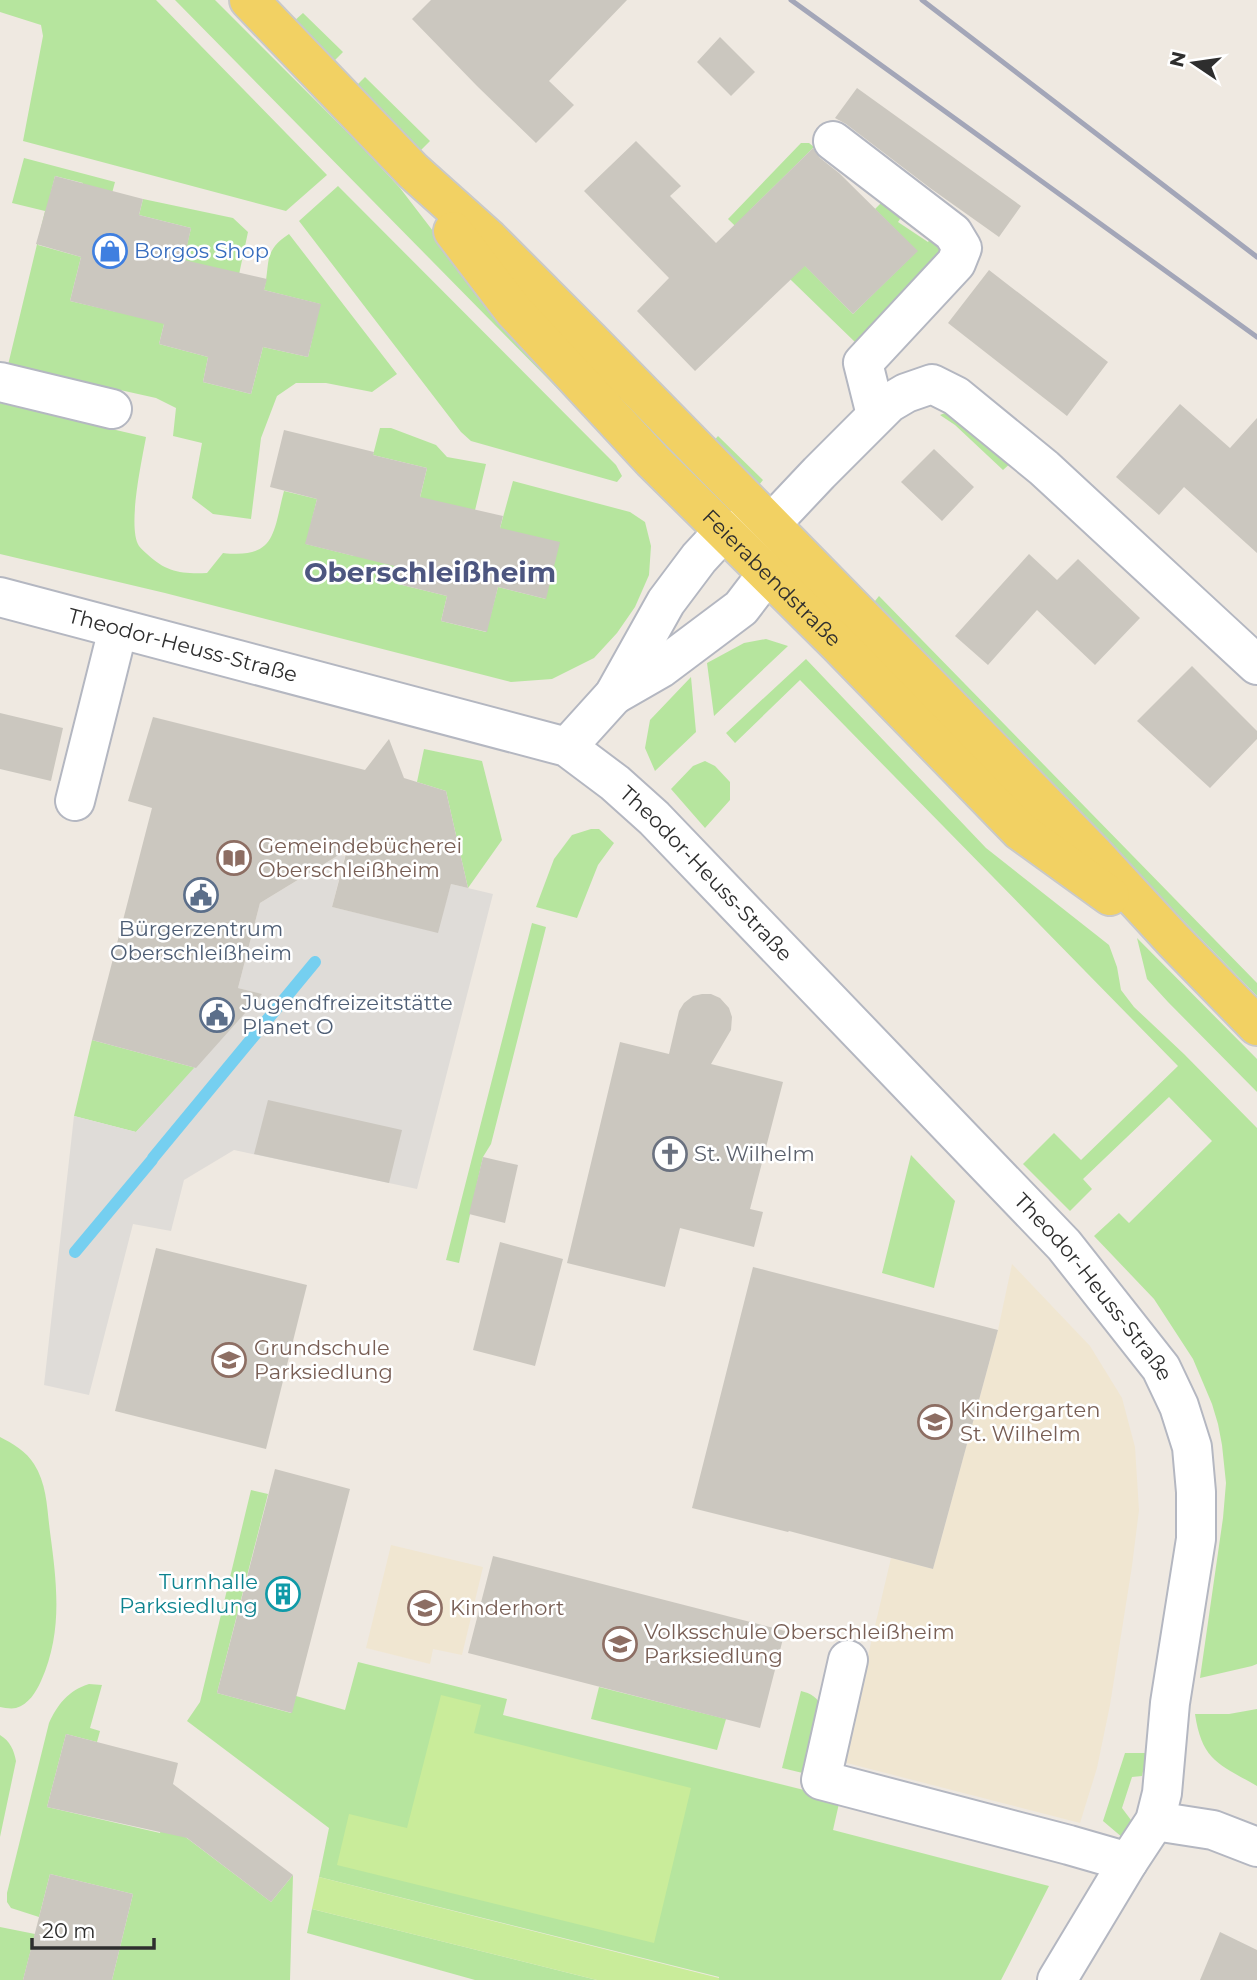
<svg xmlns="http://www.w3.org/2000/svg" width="1257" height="1980" font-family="Montserrat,sans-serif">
<rect width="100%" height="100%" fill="#efe9e1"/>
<path fill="#f0e6d1" d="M1012,1264L1090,1346L1122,1398L1135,1447L1139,1510L1132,1566L1110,1705L1097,1768L1080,1823L843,1762L891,1558L933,1569L998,1330Z
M391,1545L483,1567L462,1655L433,1649L430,1664L366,1648Z"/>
<path fill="#b6e59e" d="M0,0H156L327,175L286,211L23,141L43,36L41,25L0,12Z
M175,0H215L361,146L400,188L492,308L624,456Z
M303,13L343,52L333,62L293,22Z
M365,77L430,141L421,150L356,86Z
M801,143H809L814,147L750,210L853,314L917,251L875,209L885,199L904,213L898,222L928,242L934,233L943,246L938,259L856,343L728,219Z
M24,158L115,182L108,208L79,201L83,183L55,176L38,245L81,257L70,301L117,312L169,304L159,344L208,357L203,382L251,394L263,347L308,357L320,304L264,290C271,262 262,252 289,234L397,374L372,392L326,383H296L277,396L261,438L251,519L213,514L192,498L202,443L173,436L176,408L156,398L8,365L45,211L12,203Z
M338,186L616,465L622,476L617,482L471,441L461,432L299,221Z
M143,199L233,218L248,232L237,284L181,270L191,228L139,215Z
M0,403L146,437C142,460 127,527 139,546C141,549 144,551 147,554C166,572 181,574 207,573L223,553C276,559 273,533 284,491L317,499L306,544L354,556L403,546L394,583L447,596L441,621L486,632L498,587L546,599L500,528L513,481L630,512L645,522L651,546L649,575L635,607L617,633L594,658L552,679L511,682L165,593L0,554Z
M945,413L973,429L1013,461L1003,470L955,425L940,415Z
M380,428H391L436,445L447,457L486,464L472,523L417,510L427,468L373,455Z
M718,436L763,480L759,485L711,444Z
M879,596L1257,983V996L994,727L871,606Z
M766,639L788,646L714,716L707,663L744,643Z
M806,659L986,848L1109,945L1117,967L1121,990L1134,1007L1184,1054L1257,1128V1664L1252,1666L1200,1678L1223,1518L1226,1483L1222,1445L1218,1424L1212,1404L1193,1359L1154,1299L1094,1236L1119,1213L1129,1223L1212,1141L1169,1097L1083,1179L1092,1189L1070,1211L1023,1164L1054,1133L1081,1160L1178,1066L800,680L735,743L726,733Z
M691,677L696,732L655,771L645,748L650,720Z
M424,749L482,761L502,840L468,888L446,791L417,782Z
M705,761L715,766L730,782V800L705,828L671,789L693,766Z
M591,829H599L614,843L598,865L577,918L536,907L554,859L572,835Z
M532,923L546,927L491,1144L483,1157L459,1263L446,1260Z
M1137,938L1257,1059V1092L1168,1002L1147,979Z
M92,1040L196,1068L136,1132L74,1116Z
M911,1155L955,1201L934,1288L882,1273Z
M0,1437C12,1443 27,1452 34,1464C47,1484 47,1509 50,1532C57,1584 63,1632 41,1681C36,1692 29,1704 16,1708C11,1709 5,1708 0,1707Z
M251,1490L268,1494L217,1693L291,1713L296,1696L345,1710L358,1662L507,1699L503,1715L840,1799L833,1830L1049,1886L1001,1980H719V1977L319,1877L329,1828L187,1721L200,1702Z
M89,1684L102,1685L90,1728L100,1731L97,1742L66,1734L47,1807L160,1833L163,1820L271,1902L293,1875L290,1980H112L133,1894L50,1874L39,1917L11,1908L7,1902V1893L49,1723C57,1705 69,1690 89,1684Z
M599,1687L726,1719L717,1750L591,1719Z
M801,1691C810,1693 819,1698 822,1708C824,1715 813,1763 811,1775L782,1768Z
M1257,1709V1786C1219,1764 1202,1761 1195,1714H1229Z
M0,1735C10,1741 14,1750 16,1761L0,1837Z
M1125,1753H1147L1142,1776L1132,1777L1122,1808L1131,1820L1123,1838L1103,1821Z
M312,1909L597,1980H475L307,1933Z
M0,1927L35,1934L23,1980H0Z"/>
<path fill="#c9ec9a" d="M441,1695L481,1705L474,1733L691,1788L654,1943L337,1865L349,1814L407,1828Z
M319,1877L719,1978V1980H597L312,1909Z"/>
<path fill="#dfdcd8" d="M339,855L345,856L332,907L437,932L451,884L493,894L417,1189L234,1150L184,1180L171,1231L133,1224L89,1395L44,1385L74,1116L136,1132L261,994L238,988L260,903Z"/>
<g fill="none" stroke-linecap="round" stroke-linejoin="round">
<path stroke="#75cff0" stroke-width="12" d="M153,1158L315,962
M75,1252L152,1160"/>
</g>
<path fill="#cbc7bf" d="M431,0H627L549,81L574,105L536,143L477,86L412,19Z
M720,37L755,72L731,96L697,62Z
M857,88L1021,206L999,237L930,188L846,124L835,118Z
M636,141L681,186L670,196L716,243L813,148L820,158L839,173L918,251L853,314L805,266L695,371L637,311L669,278L584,191Z
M55,176L143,199L139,215L191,228L184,260L267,279L264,290L321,304L308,357L263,347L251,394L203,382L208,357L159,344L164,324L70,301L81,257L36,244Z
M989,270L1108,362L1067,416L948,323Z
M1180,404L1230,448L1257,418V553L1184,487L1159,515L1116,477Z
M284,430L374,452L373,455L427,468L420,497L503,516L500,528L560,542L546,599L498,587L487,632L441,621L447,596L394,583L398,567L305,544L317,499L270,487Z
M934,449L974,487L942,521L901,482Z
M1029,554L1057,580L1078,559L1140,618L1095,665L1037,610L988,665L955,636Z
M1192,666L1257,731V739L1210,788L1137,721Z
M0,713L63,728L51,781L0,769Z
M153,717L365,770L389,739L404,778L446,791L468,888L451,884L438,933L332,907L347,850L260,903L238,988L262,994L196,1068L92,1040L152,808L128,801Z
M702,994H711L720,998L729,1008L732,1017L731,1030L711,1064L783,1082L750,1209L763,1212L754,1247L680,1228L665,1287L567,1263L620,1042L669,1054L679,1011L684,1003L693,996Z
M268,1100L402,1130L389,1183L254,1154Z
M483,1157L518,1165L505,1223L469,1214Z
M500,1242L563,1259L535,1366L473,1350Z
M156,1248L307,1285L266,1449L115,1411Z
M753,1267L998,1330L933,1569L789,1531L788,1532L692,1508Z
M275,1469L350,1489L292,1713L217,1693Z
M493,1556L785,1631L760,1728L468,1653Z
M66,1734L178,1763L173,1784L293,1875L271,1902L187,1838L47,1807Z
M50,1874L133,1894L112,1980H23Z
M1220,1932L1257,1950V1980H1200Z"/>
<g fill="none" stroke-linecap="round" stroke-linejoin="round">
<g stroke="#b4b7c1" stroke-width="42">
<g id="minor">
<path d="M833,141L953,233L962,248L956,263L863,363L876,415"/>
<path d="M0,382L112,409"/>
<path d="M770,525L819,473L889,403L906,393L932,384L956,396L1044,468L1257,665"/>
<path id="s1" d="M0,597L567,747L615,783L654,818L1064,1245L1161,1368L1179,1406L1192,1447L1196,1492V1539L1170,1703L1162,1793L1155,1821L1128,1862L1057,1980"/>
<path d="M614,695L661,668L741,608L767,574L769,541"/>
<path d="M567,747L614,695L666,602L699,558L724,531L757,527"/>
<path d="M75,801L118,629"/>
<path d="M848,1660L821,1780L1069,1845L1128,1862"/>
<path d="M1155,1821L1213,1830L1257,1847"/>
</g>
</g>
<g stroke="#c9c9c9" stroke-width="42">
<g id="major">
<path d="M249,0L413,171L489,239L589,339L1094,854L1174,941L1257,1026"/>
<path id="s2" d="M453,231L513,310L652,460L837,643L1020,831L1110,896"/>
</g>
</g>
<use href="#minor" stroke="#fff" stroke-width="38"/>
<use href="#major" stroke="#f2d163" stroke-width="38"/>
<path stroke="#a3a6b8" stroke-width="5" d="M791,0L1257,337
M922,0L1257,257"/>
</g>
<defs>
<g id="shop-ring" transform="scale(1.75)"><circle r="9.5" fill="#fff" stroke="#3f7fe0" stroke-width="1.5"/><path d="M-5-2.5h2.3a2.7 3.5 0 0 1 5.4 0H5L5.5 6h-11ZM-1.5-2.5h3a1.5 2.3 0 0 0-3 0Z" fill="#3f7fe0"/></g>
<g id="library-ring" transform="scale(1.75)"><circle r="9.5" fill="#fff" stroke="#8d6e63" stroke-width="1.5"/><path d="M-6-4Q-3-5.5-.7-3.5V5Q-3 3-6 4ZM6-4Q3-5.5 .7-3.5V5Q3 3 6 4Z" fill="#8d6e63"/></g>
<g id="civic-ring" transform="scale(1.75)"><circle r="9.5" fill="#fff" stroke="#5c6f8a" stroke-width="1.5"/><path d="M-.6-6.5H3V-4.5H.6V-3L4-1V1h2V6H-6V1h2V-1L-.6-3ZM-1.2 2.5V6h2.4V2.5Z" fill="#5c6f8a"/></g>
<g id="church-ring" transform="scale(1.75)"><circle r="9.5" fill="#fff" stroke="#6b7280" stroke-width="1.5"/><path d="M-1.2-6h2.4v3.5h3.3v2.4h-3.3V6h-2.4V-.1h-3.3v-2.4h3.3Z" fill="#6b7280"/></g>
<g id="school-ring" transform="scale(1.75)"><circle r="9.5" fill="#fff" stroke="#8d6e63" stroke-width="1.5"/><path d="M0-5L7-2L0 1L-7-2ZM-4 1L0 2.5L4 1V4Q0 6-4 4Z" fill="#8d6e63"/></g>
<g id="building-ring" transform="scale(1.75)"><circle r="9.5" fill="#fff" stroke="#0f9aa8" stroke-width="1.5"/><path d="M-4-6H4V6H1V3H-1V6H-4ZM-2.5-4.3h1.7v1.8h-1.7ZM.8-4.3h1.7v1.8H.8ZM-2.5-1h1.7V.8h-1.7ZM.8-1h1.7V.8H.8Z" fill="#0f9aa8"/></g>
</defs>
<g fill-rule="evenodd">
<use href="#shop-ring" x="110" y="251"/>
<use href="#library-ring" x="234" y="858"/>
<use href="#civic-ring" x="201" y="895"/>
<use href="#civic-ring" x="217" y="1015"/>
<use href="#church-ring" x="670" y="1154"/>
<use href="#school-ring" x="229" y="1360"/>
<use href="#school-ring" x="935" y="1422"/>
<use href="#building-ring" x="283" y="1594"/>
<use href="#school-ring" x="425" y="1608"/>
<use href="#school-ring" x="620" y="1644"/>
</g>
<g text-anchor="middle" stroke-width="5" stroke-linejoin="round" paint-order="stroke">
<g font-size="21" fill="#366cbe" stroke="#fff" text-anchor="start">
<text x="134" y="258">Borgos Shop</text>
</g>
<g font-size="21" fill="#2e2e2e" stroke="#fff">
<text dy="7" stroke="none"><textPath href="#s2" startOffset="472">Feierabendstraße</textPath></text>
<text dy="7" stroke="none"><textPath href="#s1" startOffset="189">Theodor-Heuss-Straße</textPath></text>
<text dy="7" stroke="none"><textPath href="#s1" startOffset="775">Theodor-Heuss-Straße</textPath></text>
<text dy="7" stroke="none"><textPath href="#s1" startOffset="1342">Theodor-Heuss-Straße</textPath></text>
</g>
<g font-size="21" fill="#785e54" stroke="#fff" text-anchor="start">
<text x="258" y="853">Gemeindebücherei<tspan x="258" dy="24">Oberschleißheim</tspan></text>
<text x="254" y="1355">Grundschule<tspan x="254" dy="24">Parksiedlung</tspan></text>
<text x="960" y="1417">Kindergarten<tspan x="960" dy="24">St. Wilhelm</tspan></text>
<text x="450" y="1615">Kinderhort</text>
<text x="644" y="1639">Volksschule Oberschleißheim<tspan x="644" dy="24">Parksiedlung</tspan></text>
</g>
<g font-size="21" fill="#4e5e75" stroke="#fff">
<text x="201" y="936">Bürgerzentrum<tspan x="201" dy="24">Oberschleißheim</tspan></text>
<text x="242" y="1010" text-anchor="start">Jugendfreizeitstätte<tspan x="242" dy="24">Planet O</tspan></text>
</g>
<g font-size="21" fill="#5b616d" stroke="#fff" text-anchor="start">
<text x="694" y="1161">St. Wilhelm</text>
</g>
<g font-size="21" fill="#0d838f" stroke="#fff" text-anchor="end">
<text x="258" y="1589">Turnhalle<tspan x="258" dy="24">Parksiedlung</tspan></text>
</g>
<g font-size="28" font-weight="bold" fill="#4d5680" stroke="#fff">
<text x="430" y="582">Oberschleißheim</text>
</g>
</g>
<g transform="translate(1194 63) rotate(283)" stroke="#ffffff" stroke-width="5" paint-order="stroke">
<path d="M0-5L12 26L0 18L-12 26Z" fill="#2e2e2e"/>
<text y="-10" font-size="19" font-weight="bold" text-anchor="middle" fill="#2e2e2e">N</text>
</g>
<path d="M32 1938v10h122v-10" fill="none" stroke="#2e2e2e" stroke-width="3.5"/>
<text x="42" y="1938" font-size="21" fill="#2e2e2e" stroke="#ffffff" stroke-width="5" paint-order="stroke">20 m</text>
</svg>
